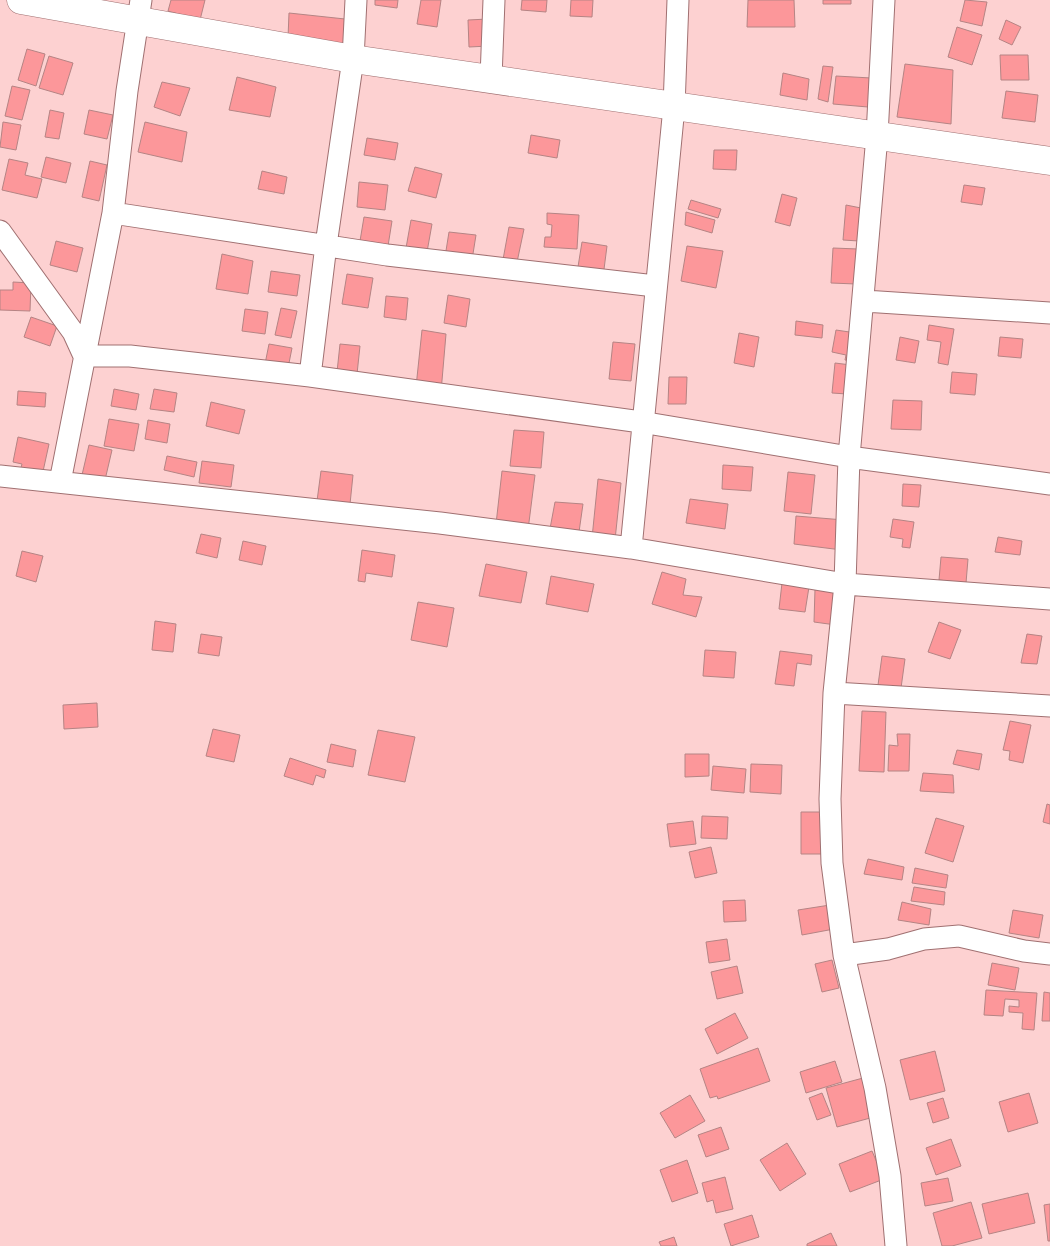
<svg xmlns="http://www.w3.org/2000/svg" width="1050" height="1246" font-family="'Varela Round',sans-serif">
<rect width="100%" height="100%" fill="#fdd1d1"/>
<path fill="#fc979a" stroke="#b58484" d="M171,0H205L200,20L168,11Z
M375,0H398L397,8L375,5Z
M421,0H441L437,27L417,24Z
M522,0H547L546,12L521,10Z
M571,0H593L592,17L570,16Z
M748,0H794L795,27H747Z
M823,0H851V4H823Z
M965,0L987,2L982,26L960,21Z
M289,13L345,19L344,44L288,38Z
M488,19L489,46L469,47L468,20Z
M1006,20L1021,27L1012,45L999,39Z
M957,27L982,35L972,65L948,57Z
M27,49L45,54L36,86L18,80Z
M1000,55H1028L1029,80H1001Z
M49,56L73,63L63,95L39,88Z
M905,64L953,70L951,124L897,117Z
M823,66L833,67L828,102L818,99Z
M783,73L809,79L807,100L780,95Z
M836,76L871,78L868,107L833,104Z
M237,77L276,87L270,117L229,110Z
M162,82L190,88L180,116L154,107Z
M12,86L30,90L22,120L5,116Z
M1006,91L1038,95L1035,122L1002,118Z
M50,110L64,113L59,139L45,137Z
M89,110L113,115L107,139L84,134Z
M3,122L21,125L16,150L0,147Z
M145,122L187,132L182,162L138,152Z
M531,135L560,140L557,158L528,153Z
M367,138L398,143L395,160L364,155Z
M714,150H737L736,170L713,169Z
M46,157L71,163L66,183L41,177Z
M9,159L28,163L25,175L42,179L37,198L2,190Z
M90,161L107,165L99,201L82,197Z
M415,167L442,174L436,198L408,191Z
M262,171L287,177L284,194L258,189Z
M359,182L388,185L385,210L357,207Z
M964,185L985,188L982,205L961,202Z
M782,194L797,198L790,226L775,222Z
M691,200L721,209L718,218L688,209Z
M846,205L861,208L859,241L843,240Z
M686,212L715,220L712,233L685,225Z
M547,213L579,215L577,249L544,247L545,237H551L552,225L547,224Z
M364,217L392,221L388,246L360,241Z
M411,220L432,224L427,252L406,248Z
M509,227L524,229L516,267L502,265Z
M449,232L476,235L472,260L445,257Z
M56,241L83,248L77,272L50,265Z
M582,242L607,246L603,277L577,273Z
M687,246L723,251L716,288L681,281Z
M833,248L858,249L856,284L831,283Z
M222,254L253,261L248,294L216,289Z
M271,271L300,275L297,296L268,292Z
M347,274L373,278L368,308L342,304Z
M13,282L31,283L30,311L0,310V290H13Z
M448,295L470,299L466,327L444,323Z
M386,296L408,298L406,320L384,317Z
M281,308L297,311L291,338L275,335Z
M245,309L268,312L265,334L242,331Z
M31,317L57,326L50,346L24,337Z
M796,321L823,325L822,338L795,335Z
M929,325L954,329L948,365L938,363L941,342L927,340Z
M422,330L446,334L441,392L416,387Z
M836,330L856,333L851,361L845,360L846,355L832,352Z
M739,333L759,337L754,367L734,363Z
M900,337L919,341L915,363L896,360Z
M1000,337L1023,339L1021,358L998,356Z
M613,342L635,344L631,381L609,379Z
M269,344L292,348L288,368L265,364Z
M340,344L360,346L357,374L337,372Z
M835,363L851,365L847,394L832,393Z
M952,372L977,374L975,395L950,393Z
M669,377H687L686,404H668Z
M114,389L139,394L136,410L111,406Z
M154,389L177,393L174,412L150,409Z
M18,391L46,393L45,407L17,405Z
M893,400L922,401L921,430L891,429Z
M211,402L245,410L239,434L206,426Z
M109,419L139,424L134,451L104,446Z
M148,420L170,424L167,443L145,439Z
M514,430L544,432L541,468L510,466Z
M18,437L49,444L42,476L20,471L22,464L13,462Z
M89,445L112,450L105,480L82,475Z
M167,456L197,462L194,477L164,470Z
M202,461L234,465L231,487L199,483Z
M723,465L753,467L751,491L722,489Z
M321,471L353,475L350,504L317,501Z
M502,471L535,475L528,530L496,524Z
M788,472L815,475L811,514L784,511Z
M598,479L621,483L615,540L592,538Z
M903,484L921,485L919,507L902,506Z
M690,499L728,504L725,529L686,523Z
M555,502L583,504L578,539L549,534Z
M796,516L844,520L842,550L794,544Z
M893,519L914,522L910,548L902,547L903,539L890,537Z
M201,534L221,538L217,558L196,553Z
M998,537L1022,541L1020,555L995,552Z
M243,541L266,546L262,565L239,560Z
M362,550L395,555L392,577L366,573L365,582L358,581Z
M22,551L43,556L36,582L16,576Z
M941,557L968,559L966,583L939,580Z
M486,564L527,572L521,603L479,596Z
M662,572L686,579L683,595L702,597L696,617L652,604Z
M551,576L594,584L588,612L546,604Z
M782,583L809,587L805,612L779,609Z
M815,589L838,593L836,625L814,622Z
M418,602L454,608L447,647L411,640Z
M155,621L176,624L173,652L152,650Z
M939,622L961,630L950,659L928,652Z
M201,634L222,637L219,656L198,653Z
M1027,634L1042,636L1037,664L1021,663Z
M705,650L736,652L734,678L703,676Z
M780,651L812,655L811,665L797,663L794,686L775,684Z
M882,656L905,659L901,688L878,685Z
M97,703L98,727L64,729L63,705Z
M862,711L886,712L884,772L859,771Z
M1010,721L1031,725L1023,763L1009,760L1010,751L1003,750Z
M213,729L240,735L234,762L206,756Z
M378,730L415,737L405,782L368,775Z
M897,734H910L909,771H888L889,745L898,746Z
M331,744L356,750L353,767L327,762Z
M957,750L982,754L979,770L953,764Z
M685,754H709V776L685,777Z
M290,758L326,770L324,778L316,775L313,785L284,776Z
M751,764L782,765L781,794L750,792Z
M713,766L746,769L744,793L711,790Z
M923,773L953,775L954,793L920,791Z
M1047,804L1050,805V824L1043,822Z
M801,812H829V854H801Z
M702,816L728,817L727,839L701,838Z
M936,818L964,826L953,862L925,853Z
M693,821L696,844L670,847L667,824Z
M711,847L717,873L695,878L689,852Z
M868,859L904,867L902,880L864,874Z
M915,868L948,875L946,888L912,883Z
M914,887L945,892L944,905L911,901Z
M745,900L746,921L724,922L723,901Z
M902,902L931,909L929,925L898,920Z
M830,905L834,929L802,935L798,910Z
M1013,910L1043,915L1039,938L1009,933Z
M727,939L730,960L709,963L706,942Z
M832,960L839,988L822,992L815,964Z
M992,963L1019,968L1015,990L988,985Z
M737,966L743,993L717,999L711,972Z
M986,990L1037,993L1034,1030L1022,1029L1023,1013L1009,1012V1006L1019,1007V1000L1005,999L1003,1016L984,1015Z
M1044,992L1050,993V1021H1042Z
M735,1013L748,1038L717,1054L705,1029Z
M758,1048L770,1081L718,1099L717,1096L710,1098L700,1069Z
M935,1051L945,1091L910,1100L900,1060Z
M835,1061L842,1082L806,1093L800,1072Z
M863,1078L874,1117L837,1127L826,1088Z
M822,1093L831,1115L817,1120L809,1098Z
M1029,1093L1038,1123L1008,1132L999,1102Z
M690,1095L705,1121L675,1138L660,1113Z
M943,1098L949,1118L933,1123L927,1103Z
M721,1127L729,1149L706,1157L698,1135Z
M951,1139L961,1166L936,1175L926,1148Z
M787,1143L806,1174L780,1191L760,1160Z
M872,1151L884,1179L850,1192L839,1164Z
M687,1160L698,1193L672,1202L660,1170Z
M725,1177L733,1209L716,1213L713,1200L707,1202L702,1183Z
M948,1178L953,1201L925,1206L921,1183Z
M1028,1193L1035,1223L989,1234L982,1204Z
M971,1202L982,1238L952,1246H942L933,1213Z
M1050,1204V1241H1048L1044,1205Z
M752,1215L759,1237L731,1246L724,1224Z
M831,1233L837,1246H807V1244Z
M674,1237L677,1246H661L659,1242Z"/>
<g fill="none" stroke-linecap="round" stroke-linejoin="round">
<g stroke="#a07071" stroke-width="23">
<path id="street" d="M884,0L877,136L849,457L845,584L834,693L830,799L832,863L844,955L875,1088L890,1176L896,1246
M491,78L494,0
M113,213L387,255L655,286
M0,231L73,332L84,356
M864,301L1050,313
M84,356H130L310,376L641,422L849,457L1050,484
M310,376L326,245L353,59L356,0
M0,476L440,523L631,548L845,584L1050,599
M60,482L113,213L127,91L141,0
M631,548L674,107L678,0
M834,693L1050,706
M844,955L888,949L924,939L959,936L1024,951L1050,954"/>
</g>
<g stroke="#a07071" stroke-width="29">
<path id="secondary" d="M21,0L353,59L1050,161"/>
</g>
<use href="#street" stroke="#fff" stroke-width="21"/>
<use href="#secondary" stroke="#fff" stroke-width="28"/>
</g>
</svg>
